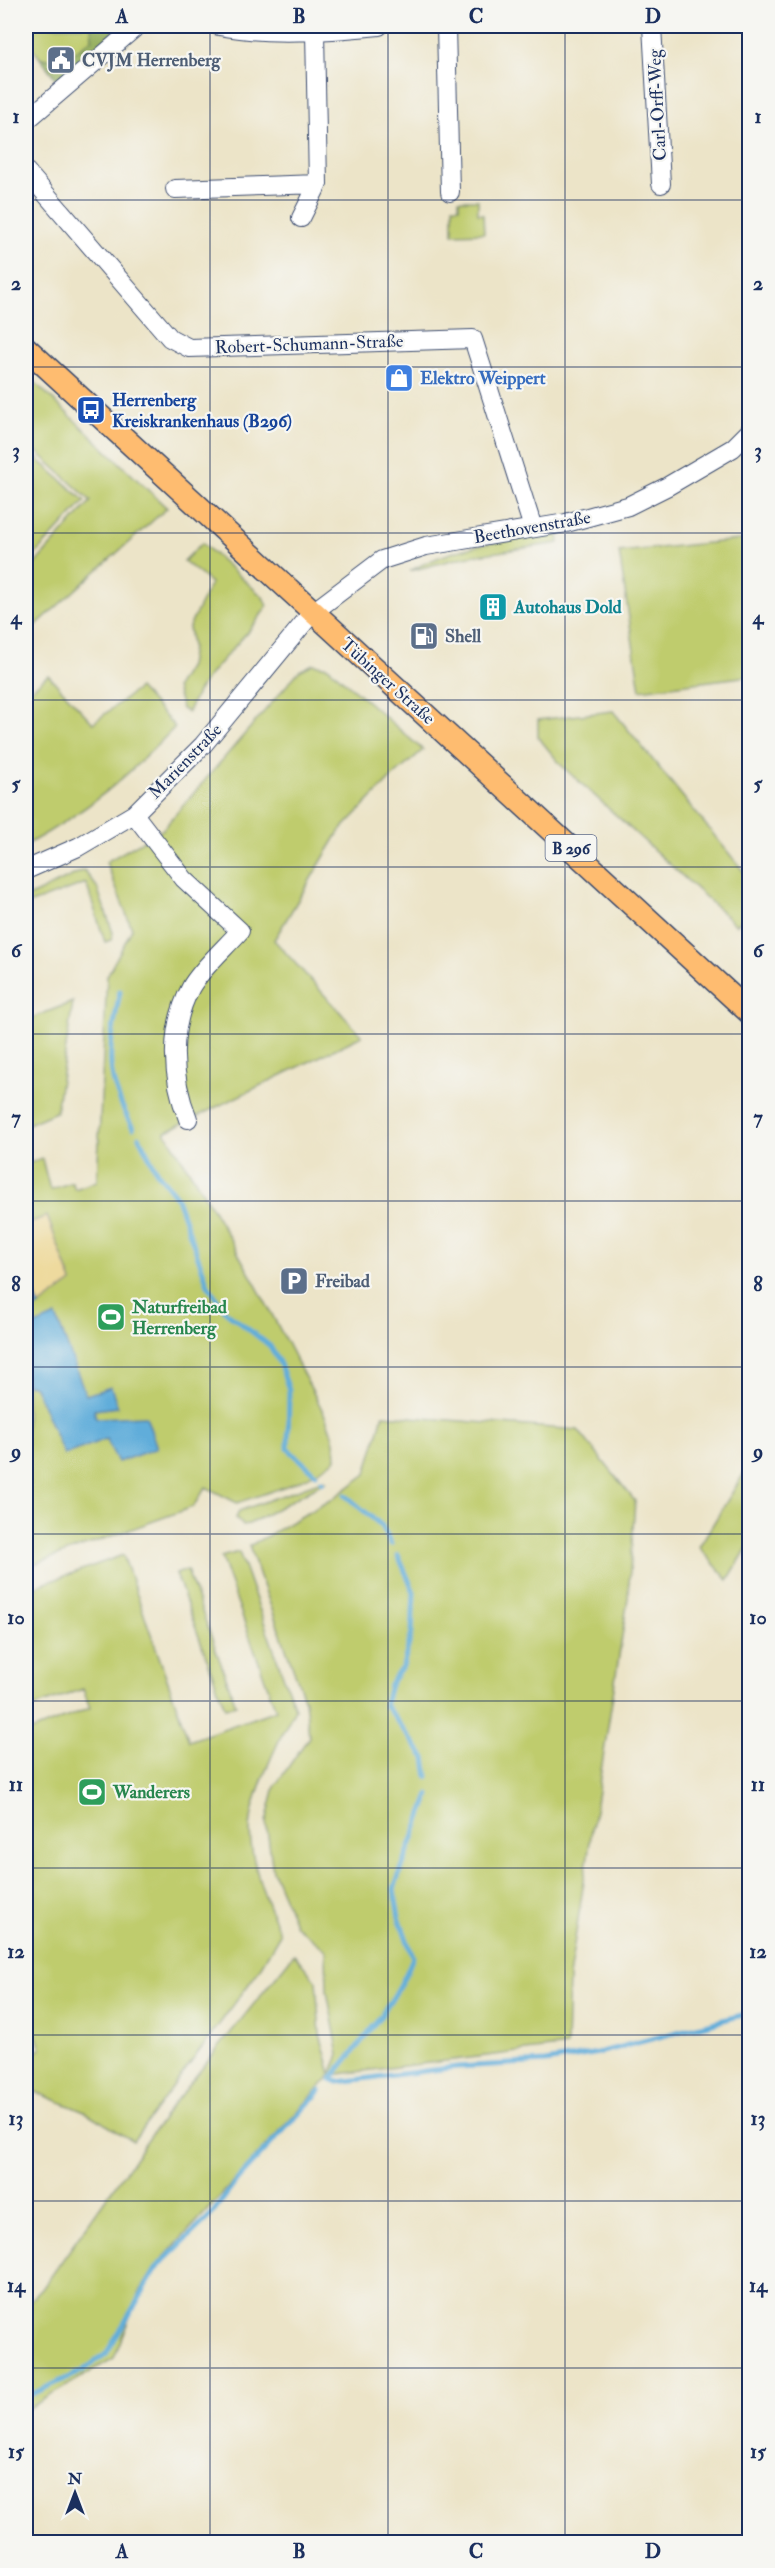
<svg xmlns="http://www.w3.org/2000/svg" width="775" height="2568" font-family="'IM FELL Double Pica',serif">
<rect width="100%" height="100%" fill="#f6f6f2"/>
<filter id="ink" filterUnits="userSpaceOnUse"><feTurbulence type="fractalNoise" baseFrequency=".0167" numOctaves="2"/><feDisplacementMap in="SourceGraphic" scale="12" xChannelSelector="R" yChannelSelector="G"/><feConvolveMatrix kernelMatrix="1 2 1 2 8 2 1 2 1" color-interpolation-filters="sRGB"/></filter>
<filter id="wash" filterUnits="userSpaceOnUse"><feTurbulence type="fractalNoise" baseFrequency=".008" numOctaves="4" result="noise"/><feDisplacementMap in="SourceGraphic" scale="24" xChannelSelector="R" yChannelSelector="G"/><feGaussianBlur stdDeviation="1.35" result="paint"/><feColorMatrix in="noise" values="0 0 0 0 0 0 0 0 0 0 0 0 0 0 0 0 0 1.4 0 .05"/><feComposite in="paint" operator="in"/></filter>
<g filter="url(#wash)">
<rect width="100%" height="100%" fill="#ece4c8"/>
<path fill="#bfcc6d" stroke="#6d7e66" stroke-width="1.5" d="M26,26H118L114,32L57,80L26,40Z
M459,200H478V214H483L484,233L453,234V207H459Z
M26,374L167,508L26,634V589L33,566L91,501L26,442Z
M26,449L85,501L28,562L26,569Z
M558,533L559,543L464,557L410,571C456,544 507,541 558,533Z
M749,539V676L640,690L619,552Z
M202,543L263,597L267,606C244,644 204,669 188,712L182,709L176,687L189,666L192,647L189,627L211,583L184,561Z
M313,664L328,667L423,750L390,779L339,832L274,940L362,1036L165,1132C214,1208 258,1286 299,1366C313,1394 336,1427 336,1459C308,1482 271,1491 237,1503L206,1487L193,1507L26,1567V1164L42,1159L50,1190L72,1182L75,1189L97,1181L107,976L132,929L106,862L162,830L299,671Z
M48,675L93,723L139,688L175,727C125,779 89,810 26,845V694Z
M613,711L749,878V914L736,925L561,765L538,737V720Z
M84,870L97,887L113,933L111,940L105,942L86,883L26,905V898Z
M73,1002L56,1112L26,1125V1020Z
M383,1415L578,1430L635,1501L628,1598L569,1977L567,2046L331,2075L157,2265L139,2293L114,2358L26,2410V2305L42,2289L170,2108L294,1954L316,1981L320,2034L331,2074L339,2055L327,1991L326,1950L296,1926L273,1871L266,1822L275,1786L309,1737L305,1701L249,1546L332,1499L366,1474Z
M749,1465V1545L728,1580L699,1547Z
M324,1480L326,1481L321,1484L249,1524L243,1525L236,1518L239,1511Z
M239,1552L295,1709C279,1739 250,1798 250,1831C251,1866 267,1902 280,1934L257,1973L133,2141L87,2113L26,2088V2050L28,2055L41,2049L26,2005V1733L90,1708L83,1689L26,1710V1590L123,1555L189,1741L276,1710L221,1557Z
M187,1570L236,1705L225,1708L176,1574Z"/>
<path fill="#97b060" stroke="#59705f" stroke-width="1.5" d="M91,26H118L114,32L57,80L40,58L63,61L92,39Z"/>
<path fill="#eeda9e" stroke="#84847e" stroke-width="1.5" d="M47,1216L72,1282L39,1306L31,1283H26V1224Z"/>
<path fill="#61adda" stroke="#3e6e9c" stroke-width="1.5" d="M26,1283H31L39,1306L26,1315Z
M56,1316L86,1395L111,1387L118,1407L94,1410L96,1418L146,1416L157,1448L118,1462L106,1439L64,1455L34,1385H26V1329Z"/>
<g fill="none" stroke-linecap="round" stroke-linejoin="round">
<path stroke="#61adda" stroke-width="5" d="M120,991C109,1051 102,1072 133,1128
M139,1137L157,1172L177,1198L208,1285L225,1311L270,1346L280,1364L289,1390L288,1449L316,1474
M321,1481L323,1482
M345,1495L382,1526L391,1544
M398,1555L414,1592L412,1632L403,1666L390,1684L385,1705L425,1758L428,1777
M429,1795L394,1889L399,1917L413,1957C396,2003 362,2041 331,2079L338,2082L457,2067L546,2062L598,2053L750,2013
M26,2397L82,2371L106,2354L158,2266L212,2214L238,2179L320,2091"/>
</g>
</g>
<g filter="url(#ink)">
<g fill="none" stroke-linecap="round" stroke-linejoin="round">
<g stroke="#3a4a6e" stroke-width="20">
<path id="minor" d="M219,26C272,36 326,31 379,26
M446,26L450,192
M652,26L661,184
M26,121L137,26
M26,171L170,338L189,348L473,339L533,528
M175,189L318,184L315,32
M301,218L318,184
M134,814L184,879L240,931C226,947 201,969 191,987C169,1028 171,1077 188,1119
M26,870L78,847L134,814L203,745L312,613L382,560L426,546L566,523L628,506L668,486L733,448L750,431"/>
</g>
<g stroke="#3a4a6e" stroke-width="25">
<path id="major" d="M26,348L750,1013"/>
</g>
<use href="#minor" stroke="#fff" stroke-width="18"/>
<use href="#major" stroke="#febc70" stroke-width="22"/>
</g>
</g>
<path fill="none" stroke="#1b2f5e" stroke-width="1.5" stroke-opacity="0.55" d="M210,26V2542M388,26V2542M565,26V2542M26,200H750M26,367H750M26,533H750M26,700H750M26,867H750M26,1034H750M26,1201H750M26,1367H750M26,1534H750M26,1701H750M26,1868H750M26,2035H750M26,2201H750M26,2368H750"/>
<defs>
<g id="civic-square" transform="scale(1.5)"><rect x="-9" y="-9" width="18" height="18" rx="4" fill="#5c6f8a" stroke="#f6f6f2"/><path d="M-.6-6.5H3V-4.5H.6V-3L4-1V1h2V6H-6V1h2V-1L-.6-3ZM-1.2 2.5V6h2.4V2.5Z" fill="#fff"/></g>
<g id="shop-square" transform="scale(1.5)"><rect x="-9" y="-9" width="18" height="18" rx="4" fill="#3f7fe0" stroke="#f6f6f2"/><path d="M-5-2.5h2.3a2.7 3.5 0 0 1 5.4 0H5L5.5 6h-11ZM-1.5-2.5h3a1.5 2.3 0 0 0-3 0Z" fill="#fff"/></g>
<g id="bus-square" transform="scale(1.5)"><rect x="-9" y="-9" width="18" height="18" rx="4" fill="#1a4fb4" stroke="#f6f6f2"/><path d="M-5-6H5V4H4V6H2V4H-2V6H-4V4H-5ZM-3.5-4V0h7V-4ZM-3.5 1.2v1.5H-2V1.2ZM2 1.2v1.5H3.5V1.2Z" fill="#fff"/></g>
<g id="building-square" transform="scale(1.5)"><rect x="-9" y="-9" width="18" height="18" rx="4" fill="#0f9aa8" stroke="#f6f6f2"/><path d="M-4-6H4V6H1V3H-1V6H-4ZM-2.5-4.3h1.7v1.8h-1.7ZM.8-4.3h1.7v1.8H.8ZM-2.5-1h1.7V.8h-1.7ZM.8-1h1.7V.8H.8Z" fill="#fff"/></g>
<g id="fuel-square" transform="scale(1.5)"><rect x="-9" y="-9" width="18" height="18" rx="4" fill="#5c6f8a" stroke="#f6f6f2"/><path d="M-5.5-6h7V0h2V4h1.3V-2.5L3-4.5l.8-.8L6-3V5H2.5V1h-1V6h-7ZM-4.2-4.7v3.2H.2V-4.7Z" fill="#fff"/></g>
<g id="parking-square" transform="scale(1.5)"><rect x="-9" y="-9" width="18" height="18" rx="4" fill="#5c6f8a" stroke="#f6f6f2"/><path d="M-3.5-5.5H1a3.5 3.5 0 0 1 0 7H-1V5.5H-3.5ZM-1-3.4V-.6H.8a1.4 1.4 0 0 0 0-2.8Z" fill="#fff"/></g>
<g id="stadium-square" transform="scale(1.5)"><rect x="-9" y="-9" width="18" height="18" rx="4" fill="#2e9e5b" stroke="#f6f6f2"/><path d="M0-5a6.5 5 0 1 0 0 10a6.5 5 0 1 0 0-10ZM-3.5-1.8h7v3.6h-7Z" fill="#fff"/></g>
</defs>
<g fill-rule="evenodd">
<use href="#civic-square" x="61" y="60"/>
<use href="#shop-square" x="399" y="378"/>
<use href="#bus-square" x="91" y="410"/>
<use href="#building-square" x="493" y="607"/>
<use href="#fuel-square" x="424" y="636"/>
<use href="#parking-square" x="294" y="1281"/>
<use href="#stadium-square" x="111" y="1317"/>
<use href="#stadium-square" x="92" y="1792"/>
</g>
<g text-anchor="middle" stroke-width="4.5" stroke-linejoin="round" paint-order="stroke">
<rect fill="#f6f6f2" stroke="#5d6b8a" stroke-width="1.5" x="545.5" y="835" width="51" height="26" rx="4.5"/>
<g font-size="16" font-weight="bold" fill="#1b2f5e">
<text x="571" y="854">B 296</text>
</g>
<g font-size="18" font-weight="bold" fill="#4e5e75" stroke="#f6f6f2" text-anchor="start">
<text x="82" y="66">CVJM Herrenberg</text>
<text x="445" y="642">Shell</text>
<text x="315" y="1287">Freibad</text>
</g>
<g font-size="18" fill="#1b2f5e" stroke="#f6f6f2">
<text transform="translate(657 105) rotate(-93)" y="6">Carl-Orff-Weg</text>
<text transform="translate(309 344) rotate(-2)" y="6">Robert-Schumann-Straße</text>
<text transform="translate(532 527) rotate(-10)" y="6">Beethovenstraße</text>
<text transform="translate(388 681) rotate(42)" y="6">Tübinger Straße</text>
<text transform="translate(185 761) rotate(-46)" y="6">Marienstraße</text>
</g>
<g font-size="18" font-weight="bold" fill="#366cbe" stroke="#f6f6f2" text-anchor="start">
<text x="420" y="384">Elektro Weippert</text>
</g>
<g font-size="18" font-weight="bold" fill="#164399" stroke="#f6f6f2" text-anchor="start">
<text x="112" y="406">Herrenberg<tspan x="112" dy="21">Kreiskrankenhaus (B296)</tspan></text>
</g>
<g font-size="18" font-weight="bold" fill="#0d838f" stroke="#f6f6f2" text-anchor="start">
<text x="514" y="613">Autohaus Dold</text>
</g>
<g font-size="18" font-weight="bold" fill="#27864d" stroke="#f6f6f2" text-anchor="start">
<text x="132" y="1313">Naturfreibad<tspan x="132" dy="21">Herrenberg</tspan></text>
<text x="113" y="1798">Wanderers</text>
</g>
</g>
<rect width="775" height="2568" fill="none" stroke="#f6f6f2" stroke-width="66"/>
<g transform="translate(75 2493)" stroke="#f6f6f2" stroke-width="4.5" paint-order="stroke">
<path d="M0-4.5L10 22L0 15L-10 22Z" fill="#1b2f5e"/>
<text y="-9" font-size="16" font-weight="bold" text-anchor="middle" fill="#1b2f5e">N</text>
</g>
<rect x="33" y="33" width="709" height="2502" fill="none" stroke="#1b2f5e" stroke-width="2"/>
<g font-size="20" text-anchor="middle" font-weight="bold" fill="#1b2f5e">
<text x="122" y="23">A</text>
<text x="299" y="23">B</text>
<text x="476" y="23">C</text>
<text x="653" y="23">D</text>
<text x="16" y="123">1</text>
<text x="758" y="123">1</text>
<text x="16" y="290">2</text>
<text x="758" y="290">2</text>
<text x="16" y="457">3</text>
<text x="758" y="457">3</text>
<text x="16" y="624">4</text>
<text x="758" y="624">4</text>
<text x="16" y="790">5</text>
<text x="758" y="790">5</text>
<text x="16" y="957">6</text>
<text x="758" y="957">6</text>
<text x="16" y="1124">7</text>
<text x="758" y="1124">7</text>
<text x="16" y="1291">8</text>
<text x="758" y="1291">8</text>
<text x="16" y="1458">9</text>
<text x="758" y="1458">9</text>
<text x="16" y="1624">10</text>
<text x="758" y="1624">10</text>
<text x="16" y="1791">11</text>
<text x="758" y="1791">11</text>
<text x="16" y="1958">12</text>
<text x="758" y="1958">12</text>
<text x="16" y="2125">13</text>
<text x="758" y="2125">13</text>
<text x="16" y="2292">14</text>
<text x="758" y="2292">14</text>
<text x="16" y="2458">15</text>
<text x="758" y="2458">15</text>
<text x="122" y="2558">A</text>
<text x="299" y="2558">B</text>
<text x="476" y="2558">C</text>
<text x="653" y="2558">D</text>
</g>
</svg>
